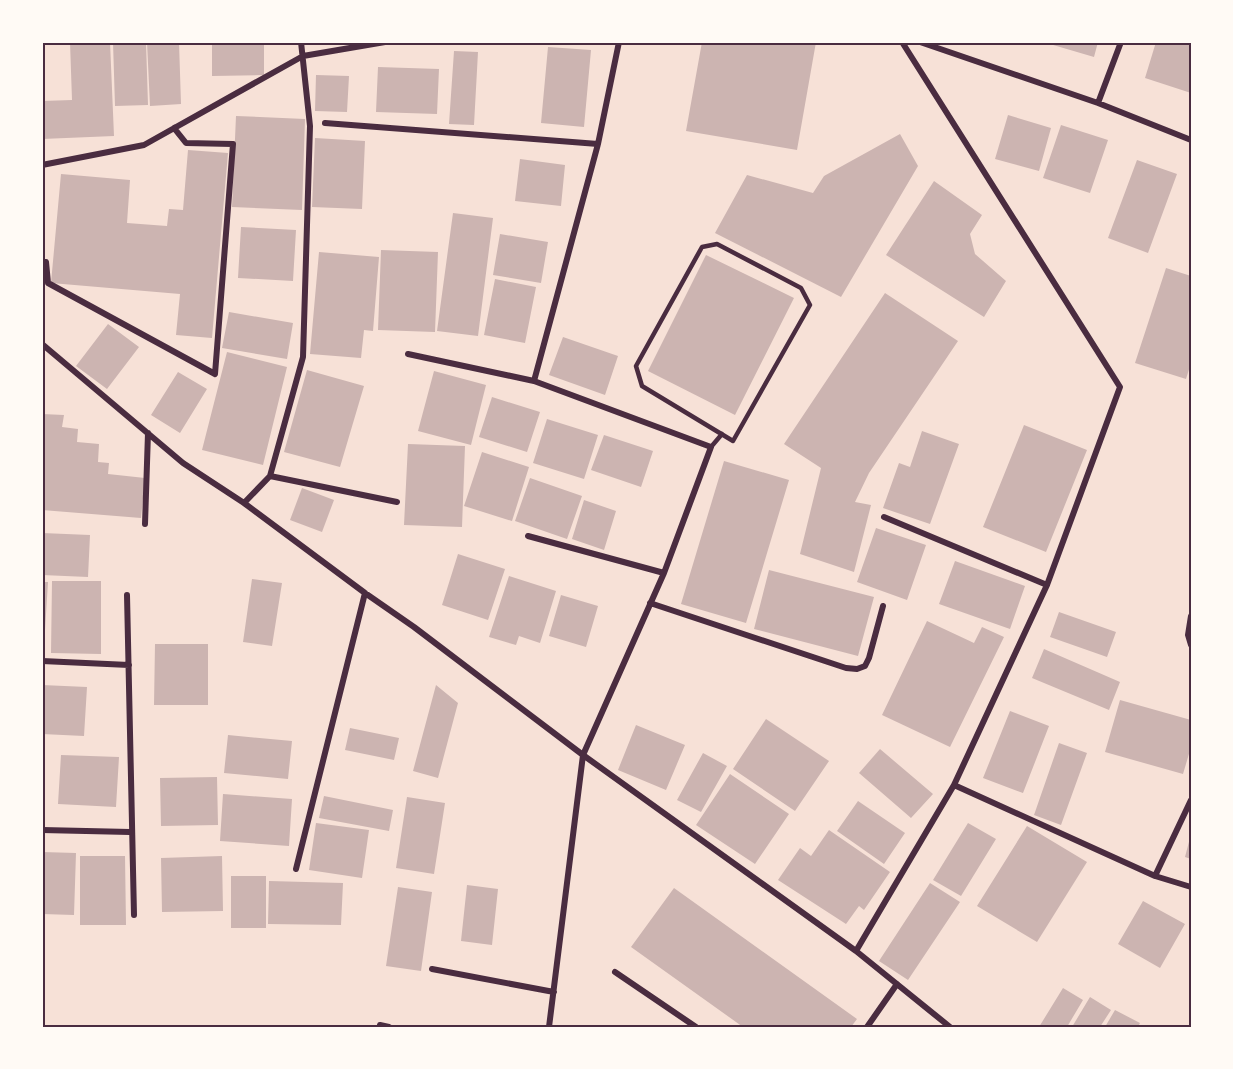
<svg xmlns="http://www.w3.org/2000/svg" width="1233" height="1069" font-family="Manrope,sans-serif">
<rect width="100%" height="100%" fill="#f7e1d7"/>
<path fill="#ccb4b1" d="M70,42H110L114,136L42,139V101L72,100Z
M113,42H146L148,105L115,106Z
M147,42H179L181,104L150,106Z
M212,42H264V75L212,76Z
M702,42H816L797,150L686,131Z
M1043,42H1098L1094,57Z
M1156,42H1191V93L1145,78Z
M548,47L591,50L584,127L541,123Z
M454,51L478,52L474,125L449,124Z
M378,67L439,69L437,114L376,112Z
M316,75L349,76L347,112L315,111Z
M1008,115L1051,128L1039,171L995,159Z
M236,116L305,119L302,210L232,207Z
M1061,125L1108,140L1090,193L1043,178Z
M900,134L918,166L841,297L715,233L747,175L813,193L824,176Z
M315,138L365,141L362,209L312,207Z
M188,150L228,153L212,338L176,335L180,294L51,283L61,174L130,180L127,223L167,226L169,209L183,210Z
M520,159L565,165L561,206L515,201Z
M1137,160L1177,174L1148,253L1108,238Z
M934,181L982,215L970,234L975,254L1006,281L984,317L886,255Z
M453,213L493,218L478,336L437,331Z
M241,227L296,230L293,281L238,278Z
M500,234L548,242L541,283L493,275Z
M381,250L438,252L435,332L378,330Z
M319,252L379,257L373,331L364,330L361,358L310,354Z
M706,255L794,298L735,415L648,371Z
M1166,268L1191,276V363L1186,379L1135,363Z
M495,279L536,287L525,343L484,335Z
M885,293L958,341L869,473L855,502L871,505L854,572L800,554L821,468L784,444Z
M229,312L293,323L287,359L222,348Z
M108,324L139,347L107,389L76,366Z
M563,337L618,356L605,395L549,375Z
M227,352L287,367L263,465L202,450Z
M307,370L364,386L340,467L284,452Z
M434,371L486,385L471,445L418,431Z
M178,372L207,389L180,433L151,415Z
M492,397L540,412L527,452L479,437Z
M42,414L64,415L62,427L78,429L77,442L99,444L98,462L109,463L108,474L145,478L141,518L42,510Z
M547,419L598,435L584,479L533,463Z
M1024,425L1087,450L1046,552L983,527Z
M922,431L959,444L930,524L883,508L899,463L910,467Z
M604,435L653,451L641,487L591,470Z
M408,444L465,446L462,527L404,525Z
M482,452L529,467L512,521L464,506Z
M724,461L789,480L746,623L681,604Z
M530,478L582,496L567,539L515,521Z
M302,488L334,500L322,532L290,520Z
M584,500L616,511L604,550L572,539Z
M876,528L926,545L907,600L857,582Z
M42,533L90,535L88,577L42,575Z
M458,554L505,569L488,620L442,605Z
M955,561L1025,586L1010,629L939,604Z
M769,570L874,597L858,656L754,629Z
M509,576L556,591L540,643L519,636L516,645L489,637Z
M252,579L282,583L272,646L243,642Z
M52,581H101V654L51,653Z
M42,582H48L44,646H42Z
M561,595L598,606L586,647L549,636Z
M1059,612L1116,632L1107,657L1050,637Z
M927,621L974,643L982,627L1004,637L950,747L882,715Z
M155,644H208V705H154Z
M1044,649L1120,682L1109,710L1032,678Z
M42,685L87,687L84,736L42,734Z
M436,685L458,703L438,778L413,771Z
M1120,700L1191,720V747L1183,774L1105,752Z
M1010,711L1049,726L1023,793L983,778Z
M766,719L829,761L795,811L733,769Z
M636,725L685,745L666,790L618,770Z
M350,728L399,738L394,760L345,750Z
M228,735L292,741L288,779L224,773Z
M1059,743L1087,753L1061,825L1034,815Z
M880,749L933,794L911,818L859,773Z
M703,753L727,766L701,812L677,800Z
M61,755L119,757L116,807L58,804Z
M730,774L789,814L755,864L696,825Z
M217,777L218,825L161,826L160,778Z
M223,794L292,799L289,846L220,841Z
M324,796L393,810L389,831L319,818Z
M407,797L445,803L434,874L396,868Z
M858,801L905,833L884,864L837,831Z
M316,823L369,830L362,878L309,870Z
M968,823L996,839L961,896L933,880Z
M1027,826L1087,862L1037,942L977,906Z
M829,830L890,872L864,910L859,906L846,924L778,880L800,848L811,856Z
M1190,838H1191V859L1185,857Z
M42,852L76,853L74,915L42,914Z
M80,856H125L126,925H80Z
M222,856L223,911L162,912L161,858Z
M231,876H266V928H231Z
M269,881L343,883L341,925L268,924Z
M930,883L960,902L908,980L879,961Z
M467,885L498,889L492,945L461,941Z
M398,887L432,892L421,971L386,966Z
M674,888L857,1019L851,1027H743L631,947Z
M1143,901L1185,924L1160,968L1118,944Z
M1063,988L1083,1000L1067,1027H1039Z
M1090,997L1111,1010L1100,1027H1072Z
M1115,1010L1140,1023L1138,1027H1105Z"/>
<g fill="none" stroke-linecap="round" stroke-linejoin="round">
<path stroke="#4a2c40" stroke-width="4.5" d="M717,244L801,288L810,305L733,441L642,386L636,366L702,247Z
M711,447L722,434"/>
<path stroke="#4a2c40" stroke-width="6" d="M920,42L1098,103L1191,140
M1098,103L1121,42
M325,123L598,144
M42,165L144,145L303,56L385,42
M42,263L46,262L48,283L215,374L233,144L186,143L174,128
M42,344L183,463L244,503L365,593L414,627L583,755L856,951L950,1027
M408,354L534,381L711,447L664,573L583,755L549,1027
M534,381L598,144L619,42
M270,476L303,357L310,126L301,42
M244,503L270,476L397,502
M884,517L1047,585
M145,524L148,433
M528,536L664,573
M127,595L134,915
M650,603L846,668L857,669L865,666L869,658L883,606
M1191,616L1188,635L1191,645
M42,661L129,665
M954,785L1155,876L1191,887
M42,830L130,832
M296,869L365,593
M1155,876L1191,800
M856,951L954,785L1047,585L1120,387L902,42
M432,969L554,992
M615,972L696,1027
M380,1025L389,1027
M867,1027L897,984"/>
</g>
<rect width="1233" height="1069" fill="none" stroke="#fffaf5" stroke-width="87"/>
<rect x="44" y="44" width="1146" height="982" fill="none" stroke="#4a2c40" stroke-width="2"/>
</svg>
